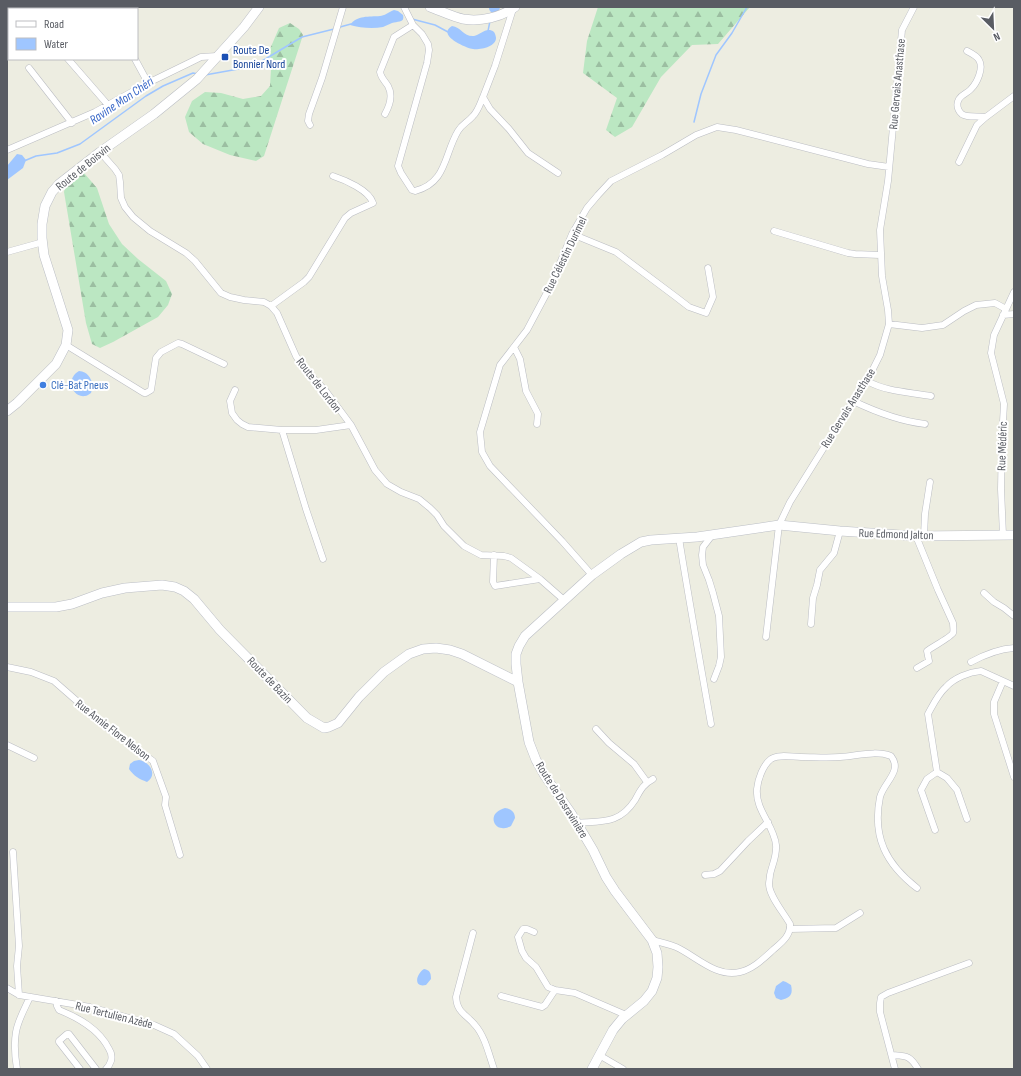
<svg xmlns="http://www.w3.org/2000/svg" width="1021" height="1076" font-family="'Sofia Sans Condensed',sans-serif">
<defs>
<pattern id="forest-firs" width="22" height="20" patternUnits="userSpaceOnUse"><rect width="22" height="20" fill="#bbe7c2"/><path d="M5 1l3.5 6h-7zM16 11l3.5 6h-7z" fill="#9bbea1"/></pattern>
</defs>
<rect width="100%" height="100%" fill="#edede1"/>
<path fill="url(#forest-firs)" d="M598,7H750L718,44L692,45L661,77L632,127L615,137L606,130L617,98L583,73L587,41Z
M290,23L299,29L303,35L264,156L256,161L230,155L203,144L189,132L185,117L192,101L205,92L221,93L243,99L261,96L270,86L271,68L270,49L279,28Z
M84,173L97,188L109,224L122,244L138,259L166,281L172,294L168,305L158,317L113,342L100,348L92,344L86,323L64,192L65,187Z"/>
<path fill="#9fc6ff" d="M394,10L398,11L403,15C405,23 398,21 392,23C389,24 386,26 383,27C373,29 360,28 350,25C357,15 369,17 380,16C384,16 389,12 394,10Z
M452,26C461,27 464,37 474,36C480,35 487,26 494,32C495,33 496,37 496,38C496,47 480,50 473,49C466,48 436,35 452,26Z
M17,154L22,155L26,160L23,168L7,180V166Z
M79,371C88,372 90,377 93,385L91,393C89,394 87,396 85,396C72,398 65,379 79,371Z
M139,760C150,762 158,775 147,782C139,779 134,776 129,769L130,764L134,761Z
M505,808C511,809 515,812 515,818L511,826C509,827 505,829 502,828C494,828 491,818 496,813C499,810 502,809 505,808Z
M424,969C430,970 431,973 431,979L426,985C413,988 416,974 424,969Z
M783,981L786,982L791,985C793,994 791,998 781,1000L776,998L774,993L776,986Z"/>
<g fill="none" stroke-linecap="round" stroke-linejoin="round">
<path stroke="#9fc6ff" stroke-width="1.5" d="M412,19L435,25L448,32
M340,27L351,24
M488,31L490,21
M205,75L244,68L262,61L302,37L334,29
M694,122L701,94L716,55L732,33L747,7
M24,161L36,156L57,153L80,144L146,96L163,86L193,73L198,74"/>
<path stroke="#9fc6ff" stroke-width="10" d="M494,8L495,7"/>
<g stroke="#bbbdc3" stroke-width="7">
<path id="street" d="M104,7V9
M404,7L413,25L422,34L428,44L429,50L427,63L398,166L401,173L412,190L415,191C447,183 444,154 458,131C463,123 467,123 473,116C478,111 480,104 483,97
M513,9L495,66L483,97L490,109L509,129L528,153L558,173
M7,15H9
M967,51C971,53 977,56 979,60C984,68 977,83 971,89C968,93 962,94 959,99C955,106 959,115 967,116C973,117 979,116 986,117
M68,59L108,105
M135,59L148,83
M29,68L72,123
M385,114C390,105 393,95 388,86C385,81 381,78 380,72L394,37L413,25
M310,125L308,121L309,114L322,78L343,7
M7,150L95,112L148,83L191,62L201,57L217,56
M100,152L115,169L119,175L120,182L121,198L125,207L133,217L150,231L186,253L195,261L221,293L230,297L244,300L264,302L271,306L277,313L296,356L306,371L325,390L351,425L375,470L387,484L401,492L419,499L430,508L437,515L444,526L464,546L481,555L504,556L511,558L540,579L564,600
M959,162L977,125L986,117L1014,96
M774,231L848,253L855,254L880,255
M572,234L616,252L676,297L689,307L706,313L713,297L708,268
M7,252L43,242
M271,306L304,282L309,277L345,218L351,213L373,203C369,190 345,180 333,176
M1003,315L1014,314
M889,324L922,328L943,325L964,311L976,305L995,303L1006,309
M66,345L144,393H146L151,390L155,364L156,358L161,352L178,343L182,344L224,364
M514,347L520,359L526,391L538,414L537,424
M867,381C887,392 909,392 931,396
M235,390L230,401L232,413L237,420L242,424L248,427L282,430H316L351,425
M853,401C876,412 899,421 925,424
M282,430L306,509L323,559
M713,534L703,547L702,555L703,565L709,580L713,593L719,616L721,657L719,666L714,679
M1003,535L1001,489L1002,439L1004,404L991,353L994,335L1014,292
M916,536L938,590L953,623C953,627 954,630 953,633C951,637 932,647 927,651L929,661L917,668
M924,536L925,514L930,482
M679,538C689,600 700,662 711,724
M494,555L493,582L495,586L540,579
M592,575L562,541L490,466L482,452L480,432L500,365L527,330L551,285L572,234L587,208L598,195L611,181L662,155L696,135L717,127L736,130L868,164L889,167
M984,593L994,602L1004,608L1014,616
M811,624L813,598L817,585L820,570L834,553L840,531
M766,637L779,525L790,502L853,401L867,381L880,355L889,324L888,310L882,276L880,230L888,181L902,30L914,7
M971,662C984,655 998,649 1014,648
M7,667L31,672L54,681L110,730L153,761L166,797L165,805L180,855
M1003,681L994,702V714L1014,777
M596,729L609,743L634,764L647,782
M7,745L34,758
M937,772L928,714C933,705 938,694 946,687C954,678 969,672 981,671L1014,686
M577,823C602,821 620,824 635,800C640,791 643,784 653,779
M935,830L921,790L927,779L937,772L947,778L957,790L967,819
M13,852L19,946L17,966L19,995
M705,875L714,874L720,871L748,841L768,822
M790,929L836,928L860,913
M534,932L527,929H523L518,937L522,951L526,958L536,967L548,987L555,990L575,993L626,1015
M473,933L456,997C457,1013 466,1014 475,1025C485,1036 489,1055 494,1069
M652,940C660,942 668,944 676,947C696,956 716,978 740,972C753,969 763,959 773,950C781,943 791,936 790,924C784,913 769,896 769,884C769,881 770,878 770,875C772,865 777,856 776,845C774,825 755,810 757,789C758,779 763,765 771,759C779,754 792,757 801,757C814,757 827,758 840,757C857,756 875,750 891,756C903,771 884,782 880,797C872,837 886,864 917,888
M7,988L19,995L90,1007L154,1025L174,1034L198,1056L207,1069
M501,996L542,1007L545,1005L555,990
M56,1001L57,1006L59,1010C79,1018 99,1029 109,1049C111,1052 112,1057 111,1061C110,1064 108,1067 106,1069
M599,1055L623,1069
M892,1055C906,1056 910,1055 918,1069
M17,1069C15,1057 14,1043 16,1032C18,1020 25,1008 30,997
M80,1069L59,1042V1041L67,1034H69L96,1069
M895,1069L880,1012V1003L881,997L888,993L969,963"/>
</g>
<g stroke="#bbbec5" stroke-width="10">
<path id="secondary" d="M430,7C441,11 453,17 463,19C481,22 501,17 515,7
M7,411L17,403L56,364L66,345L68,330L44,255L42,238V224L45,206L52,192L59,184L100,152L154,114L197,79L244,27L259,7
M7,607H56L72,604L102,593L125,588L162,585L175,587L184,591L194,599L220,630L307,718L324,728L329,727L338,723L359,697L384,672L409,654L423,649L436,648L450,650L462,654L518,682
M592,1069L613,1030L622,1019L644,1001L652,991L657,978L658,967L657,953L652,940L615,891L606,877L593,850L571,813L545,776L536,760L529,742L518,682L516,664V654L519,646L525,636L592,575L621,554L641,542L651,540L697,537L779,525L840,531L916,536L1014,535"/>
</g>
<use href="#street" stroke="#fff" stroke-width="6"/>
<use href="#secondary" stroke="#fff" stroke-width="9"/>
</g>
<rect fill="#1a4fb4" stroke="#fff" stroke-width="1.5" x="221" y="53" width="8" height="8" rx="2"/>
<circle fill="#3f7fe0" stroke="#fff" stroke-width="1.5" cx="43" cy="385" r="4"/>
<g text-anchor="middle" stroke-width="4" stroke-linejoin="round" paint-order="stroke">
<g font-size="12" fill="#164399" stroke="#fff" text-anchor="start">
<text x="233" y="54">Route De<tspan x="233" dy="14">Bonnier Nord</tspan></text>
</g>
<g font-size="12" fill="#595c63" stroke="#fff">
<text transform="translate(897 84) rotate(-85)" y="4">Rue Gervais Anasthase</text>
<text transform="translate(83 167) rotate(-39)" y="4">Route de Boisvin</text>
<text transform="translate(565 255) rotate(-64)" y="4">Rue Célestin Durimel</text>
<text transform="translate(319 385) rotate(52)" y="4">Route de Lordon</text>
<text transform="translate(848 408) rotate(-58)" y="4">Rue Gervais Anasthase</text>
<text transform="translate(1002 446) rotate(-88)" y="4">Rue Médéric</text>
<text transform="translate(896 534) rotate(2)" y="4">Rue Edmond Jalton</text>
<text transform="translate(270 680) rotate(46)" y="4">Route de Bazin</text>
<text transform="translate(113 730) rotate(38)" y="4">Rue Annie Flore Nelson</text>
<text transform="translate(562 800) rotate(58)" y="4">Route de Desravinière</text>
<text transform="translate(114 1015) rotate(14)" y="4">Rue Tertulien Azède</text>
</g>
<g font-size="12" fill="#366cbe" stroke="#fff" text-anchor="start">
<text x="51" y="389">Clé-Bat Pneus</text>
</g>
<g font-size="13" font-style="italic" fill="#3b69c8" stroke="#fff">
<text transform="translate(121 100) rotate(-34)" y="5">Ravine Mon Chéri</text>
</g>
</g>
<rect width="1021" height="1076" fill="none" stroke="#595c63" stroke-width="16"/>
<rect x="8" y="8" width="130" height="52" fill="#ffffff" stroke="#bdbec1"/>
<rect x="16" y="21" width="20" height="6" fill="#ffffff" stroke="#bdbec1"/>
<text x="44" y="28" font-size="12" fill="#595c63">Road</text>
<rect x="16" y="38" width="20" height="12" fill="#9fc6ff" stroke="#bdbec1"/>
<text x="44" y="48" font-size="12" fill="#595c63">Water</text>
<g transform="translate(993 28) rotate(156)" stroke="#ffffff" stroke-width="3" paint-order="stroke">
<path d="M0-3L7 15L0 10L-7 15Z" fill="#595c63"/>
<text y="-6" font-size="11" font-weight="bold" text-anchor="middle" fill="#595c63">N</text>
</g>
</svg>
